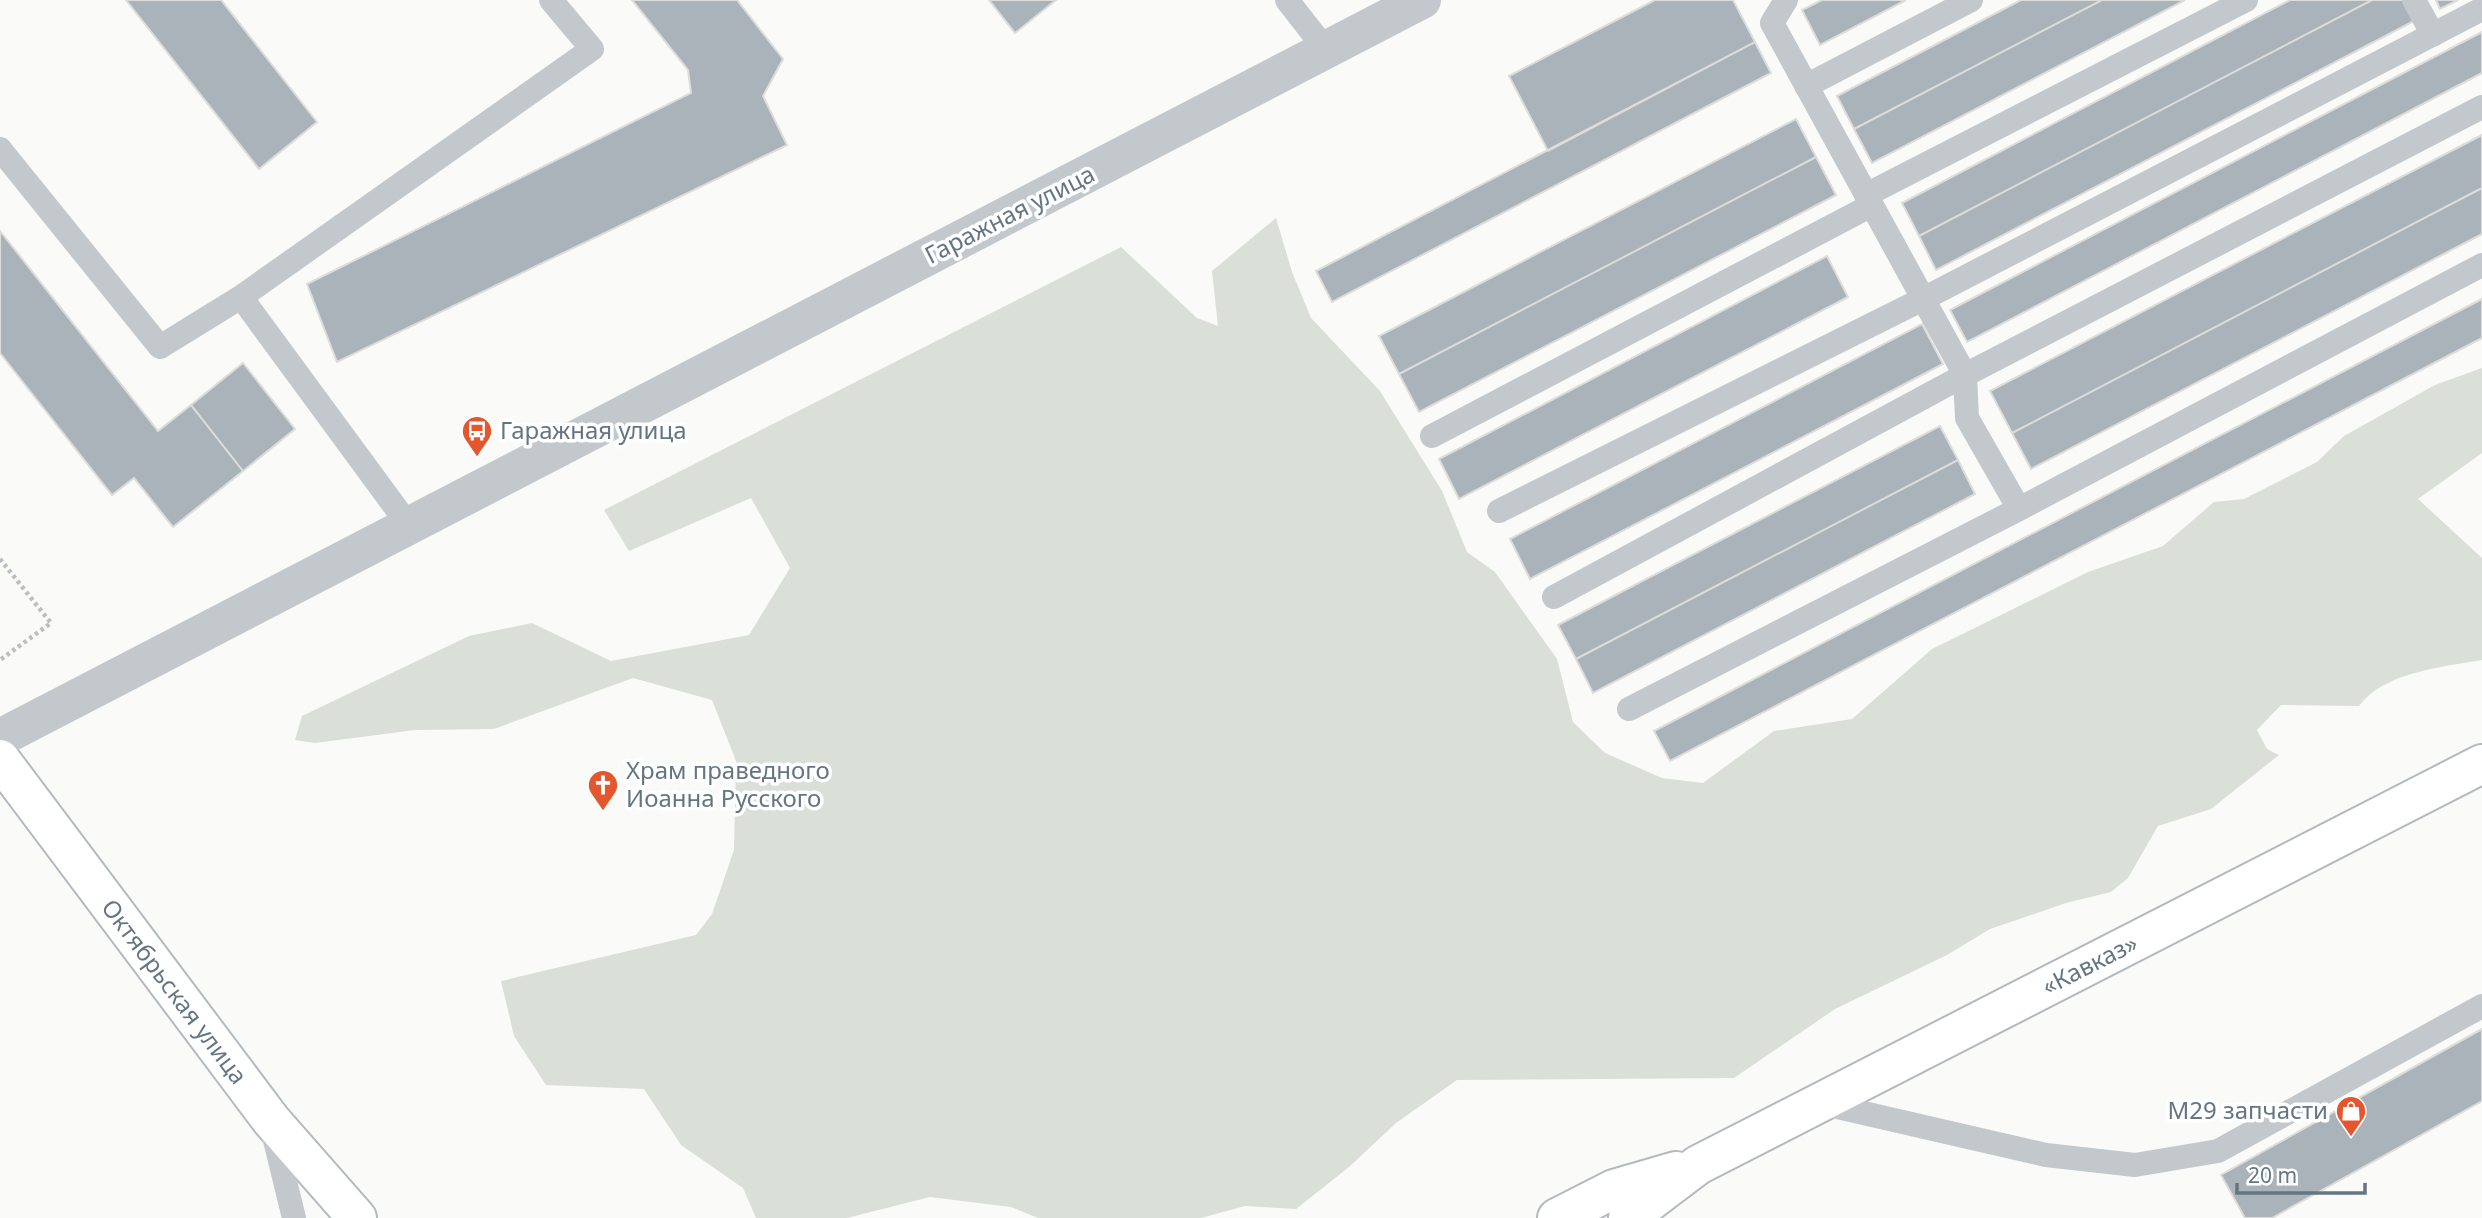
<svg xmlns="http://www.w3.org/2000/svg" width="2482" height="1218" font-family="'Noto Sans',sans-serif">
<rect width="100%" height="100%" fill="#fafaf8"/>
<path fill="#dadfd7" d="M1276,218L1292,272L1311,318L1380,391L1442,491L1467,552L1495,572L1557,659L1573,722L1605,753L1662,778L1703,783L1774,731L1852,719L1932,649L2088,572L2163,546L2214,502L2244,499L2317,462L2344,436L2435,385L2482,368V453L2418,499L2482,558V660C2442,667 2384,672 2359,706L2281,705L2257,730L2267,749L2279,755L2211,809L2158,826L2128,878L2111,892L2066,903L1990,929L1947,955L1835,1009L1734,1078L1457,1080L1396,1123L1349,1167L1296,1209L1245,1206L1201,1218H1038L1011,1207L930,1197L847,1218H756L743,1188L681,1145L644,1089L546,1085L514,1036L501,981L696,935L712,914L734,850L736,761L712,700L633,678L494,729L415,730L315,743L295,740L302,716L469,636L532,623L611,661L749,635L790,568L751,498L629,551L604,510L1121,247L1197,318L1218,326L1212,271Z"/>
<path fill="#aab3b9" stroke="#dcdcda" stroke-width="2" d="M126,0H221L317,122L259,169Z
M632,0H737L783,59L763,96L787,145L337,362L307,284L691,93L688,70Z
M989,0H1056L1015,33Z
M1655,0H1733L1755,42L1548,151L1509,76Z
M1822,0H1906L1820,45L1802,10Z
M2021,0H2102L1854,129L1837,96Z
M2102,0H2185L1872,163L1854,129Z
M2290,0H2372L1919,236L1902,203Z
M2372,0H2403L2414,21L1936,270L1919,236Z
M2436,0H2458L2440,9Z
M2482,32V73L1967,342L1950,310Z
M1755,42L1771,73L1332,302L1316,271Z
M1796,119L1816,157L1399,374L1379,336Z
M2482,135V188L2012,433L1990,391Z
M1816,157L1836,195L1419,412L1399,374Z
M2482,188V234L2031,469L2012,433Z
M0,231L158,431L191,405L243,471L173,527L134,478L112,495L0,353Z
M1827,256L1848,297L1459,499L1439,459Z
M2482,299V338L1670,761L1654,731Z
M1922,324L1943,364L1530,579L1510,539Z
M243,363L295,429L243,471L191,405Z
M1940,426L1958,460L1576,659L1558,625Z
M1958,460L1975,494L1593,693L1576,659Z
M2482,1029V1101L2272,1218H2245L2221,1175Z"/>
<g fill="none" stroke-linecap="round" stroke-linejoin="round">
<g stroke="#b3babf" stroke-width="42">
<path id="secondary" d="M0,759L271,1120L357,1218"/>
</g>
<g stroke="#b4b9bd" stroke-width="42">
<path id="highway" d="M1557,1218L1614,1189L1676,1171
M1628,1218L1698,1165L2482,764"/>
</g>
<path stroke="#bbbfc2" stroke-width="4.5" stroke-dasharray="3.5 3.5" stroke-linecap="butt" d="M0,559L51,623L0,660"/>
<path stroke="#c3c8cc" stroke-width="24" d="M1287,0L1326,50
M1786,0L1772,23L1965,375L1967,418L2019,509
M2414,0L2433,35
M1806,86L1971,0
M0,149L160,347L241,297
M1866,195L2246,0
M1432,436L1872,205
M1499,511L1923,299L2482,9
M410,527L241,297L592,49L551,0
M1554,597L1965,375L2482,107
M1629,709L2019,509L2482,265
M1820,1103L2046,1155L2135,1165L2218,1151L2482,1006
M272,1128L294,1218"/>
<path stroke="#c3c8cc" stroke-width="38" d="M0,738L1422,0"/>
<use href="#secondary" stroke="#fff" stroke-width="38"/>
<use href="#highway" stroke="#fff" stroke-width="38"/>
</g>
<defs>
<g id="bus-pin" transform="scale(1.575)"><path d="M0 17L-7.5 6A9.5 9.5 0 1 1 7.5 6Z" fill="#e4572e" stroke="#fff"/><path d="M-5-6H5V4H4V6H2V4H-2V6H-4V4H-5ZM-3.5-4V0h7V-4ZM-3.5 1.2v1.5H-2V1.2ZM2 1.2v1.5H3.5V1.2Z" fill="#fff"/></g>
<g id="church-pin" transform="scale(1.575)"><path d="M0 17L-7.5 6A9.5 9.5 0 1 1 7.5 6Z" fill="#e4572e" stroke="#fff"/><path d="M-1.2-6h2.4v3.5h3.3v2.4h-3.3V6h-2.4V-.1h-3.3v-2.4h3.3Z" fill="#fff"/></g>
<g id="shop-pin" transform="scale(1.575)"><path d="M0 17L-7.5 6A9.5 9.5 0 1 1 7.5 6Z" fill="#e4572e" stroke="#fff"/><path d="M-5-2.5h2.3a2.7 3.5 0 0 1 5.4 0H5L5.5 6h-11ZM-1.5-2.5h3a1.5 2.3 0 0 0-3 0Z" fill="#fff"/></g>
</defs>
<g fill-rule="evenodd">
<use href="#bus-pin" x="477" y="431"/>
<use href="#church-pin" x="603" y="785"/>
<use href="#shop-pin" x="2351" y="1111"/>
</g>
<g text-anchor="middle" stroke-width="7" stroke-linejoin="round" paint-order="stroke">
<g font-size="24" fill="#657683" stroke="#fff">
<text transform="translate(1010 215) rotate(-27)" y="8">Гаражная улица</text>
<text transform="translate(2090 965) rotate(-27)" y="8">«Кавказ»</text>
<text transform="translate(174 992) rotate(53)" y="8">Октябрьская улица</text>
</g>
<g font-size="24" fill="#657683" stroke="#fff" text-anchor="start">
<text x="500" y="439">Гаражная улица</text>
<text x="626" y="779">Храм праведного<tspan x="626" dy="28">Иоанна Русского</tspan></text>
<text x="2328" y="1119" text-anchor="end">М29 запчасти</text>
</g>
</g>
<path d="M2237 1183v10h128v-10" fill="none" stroke="#657683" stroke-width="3.5"/>
<text x="2248" y="1183" font-size="21" fill="#657683" stroke="#ffffff" stroke-width="5" paint-order="stroke">20 m</text>
</svg>
